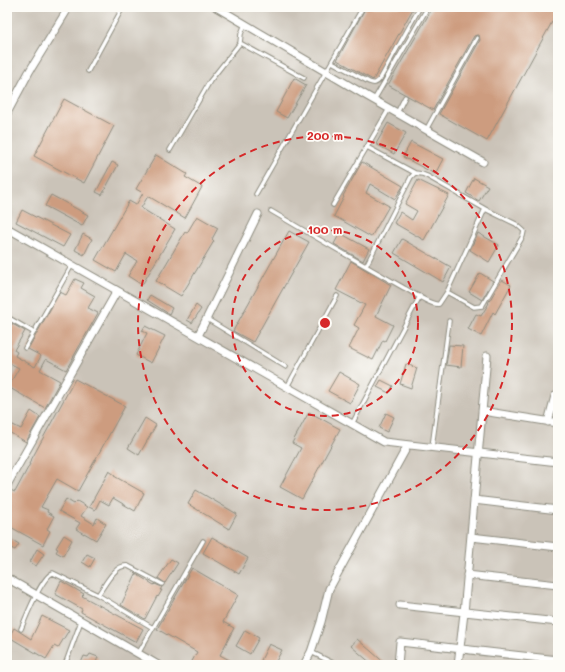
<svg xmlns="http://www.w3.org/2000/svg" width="565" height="672" font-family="Mali,sans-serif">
<rect width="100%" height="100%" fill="#fdfcf7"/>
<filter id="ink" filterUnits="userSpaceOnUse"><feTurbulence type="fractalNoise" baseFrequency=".025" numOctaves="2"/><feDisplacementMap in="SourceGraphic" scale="8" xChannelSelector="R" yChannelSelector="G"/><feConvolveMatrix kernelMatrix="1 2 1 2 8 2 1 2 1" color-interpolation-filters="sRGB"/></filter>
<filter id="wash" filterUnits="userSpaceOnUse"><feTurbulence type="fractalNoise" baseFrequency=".012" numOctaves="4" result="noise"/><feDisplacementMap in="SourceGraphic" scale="16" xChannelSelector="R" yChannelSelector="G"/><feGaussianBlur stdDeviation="0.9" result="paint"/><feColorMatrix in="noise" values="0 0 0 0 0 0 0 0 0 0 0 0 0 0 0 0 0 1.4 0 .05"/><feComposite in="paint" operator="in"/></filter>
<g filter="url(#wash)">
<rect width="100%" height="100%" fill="#efebd2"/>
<path fill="#cac3b8" d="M7,7H558V665H7Z"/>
<g id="blocks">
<path fill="#cd9c7f" d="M366,7H414L373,80L337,60Z
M433,7H558V11L487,141L439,114L480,40L479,35H477L474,36L433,110L388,85Z
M294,78L306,85L287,118L276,112Z
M64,99L114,126L84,183L34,156Z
M388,123L406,133L394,154L376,144Z
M411,142L443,159L435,174L403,157Z
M156,155L187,174L185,177L202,187L185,218L148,196L141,208L175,229L142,285L128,276L137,261L126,254L116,272L95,260L129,201L136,205L143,193L136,189Z
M112,162L118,165L102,195L96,192Z
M362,162L403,186L395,199L370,184L366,193L389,206L371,237L334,216L344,197L343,196Z
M474,178L488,186L479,201L466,193Z
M418,180L449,195L424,240L394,223L400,212L412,220L417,211L405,204Z
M51,195L88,215L82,226L45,206Z
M22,210L70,235L63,247L16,222Z
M197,216L218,228L212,239L214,241L181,296L156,281L185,232L187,233Z
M289,231L309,242L253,342L233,331Z
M340,233L369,249L363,261L334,244Z
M478,233L499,245L489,262L470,250Z
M83,234L92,239L84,255L75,250Z
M402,239L451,267L443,282L394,253Z
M351,261L391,285L376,316L393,325L385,341L383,340L373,360L349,348L359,328L354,325L365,305L336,290Z
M480,273L493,281L482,300L469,292Z
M75,279L84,283L81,288L95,296L88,308L98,313L66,370L46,359L40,370L60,381L45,408L8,387L19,368L7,362V321L25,331L14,350L17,352L15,356L35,367L41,356L28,349L60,292L66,295Z
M502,280L511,285L495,314L493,312L481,336L468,329L476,314L481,316L489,303H488Z
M150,295L172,308L169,314L147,300Z
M196,305L201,309L192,323L187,320Z
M145,326L165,336L151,363L136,355L147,333L142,331Z
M449,345L463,346L461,367L446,365Z
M406,364L417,368L411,388L400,384Z
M339,372L360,384L350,403L328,391Z
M75,379L125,406L78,491L57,479L41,507L48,510L47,512L54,516L47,529L50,531L43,545L7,525V496L10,490L15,492L30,464H29Z
M381,380L393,386L389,393L377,387Z
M31,411L40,417L26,442L7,431V422L21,429Z
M309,412L340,429L302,499L280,487L301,448L292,443Z
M386,413L394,417L387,432L379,428Z
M145,418L156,425L139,455L128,448Z
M109,471L115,475L114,476L144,493L135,511L113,498L109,505L100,500L95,510L89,507Z
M196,490L237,514L229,529L188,504Z
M66,499L74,504L77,501L87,507L81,516L94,524L97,518L106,524L96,540L84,533V534L76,529L80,523L59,511Z
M64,535L72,540L63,556L56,552L58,549L56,548Z
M7,537L19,544L15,550L11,548L7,555Z
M212,537L248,558L239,574L203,553Z
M37,549L44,554L36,566L30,562Z
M87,554L95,558L90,567L82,562Z
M171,559L178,563L165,583L158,578Z
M192,568L238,595L223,622L234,628L220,655L239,665H190L197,652L157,629Z
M136,574L154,585L155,584L162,587L160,590H162L158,597L157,596L145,619L121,605Z
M61,581L84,594L82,596L143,629L136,642L81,612L82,609L55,594Z
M42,616L69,630L58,648L54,646L46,659L9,637L14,628L31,639Z
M245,630L259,638L250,654L236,646Z
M357,639L387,665H373L351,646Z
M269,644L282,650L274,665H270L261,660Z
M90,654L98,657L95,665H80L84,656L88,657Z"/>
</g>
</g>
<g filter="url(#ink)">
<use href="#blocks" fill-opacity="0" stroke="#8d8b7e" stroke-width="1"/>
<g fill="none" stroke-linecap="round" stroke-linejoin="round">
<g stroke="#8d8b7e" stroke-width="5.5">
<path id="lane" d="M240,43L304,78
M332,62L369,82C374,84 376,84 380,79L420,7
M88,71L123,7
M7,74L10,79L7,85
M374,100L428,7
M397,113L405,97
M426,130L477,38
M367,147L415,173
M170,150L210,81L240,43L241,34L245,24
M256,194L363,7
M333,205L389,109
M271,211C315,237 360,263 404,288C413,292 431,306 439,304L447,292L485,209L427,176L422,174L415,173L411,177L366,266
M447,292L474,307L482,306L523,236L524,231L516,224L485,209
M7,317L33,332
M207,319L286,367
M25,348L72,265
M287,387L337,296
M352,424L420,296
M432,447L449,321
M98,595C105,585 115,564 128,566L162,584
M21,629C26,617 42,576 53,573L98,595L153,628
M311,652L337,665
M138,654L203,541
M65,665L81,621"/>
</g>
<g stroke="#8d8b7e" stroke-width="9">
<path id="street" d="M216,7L367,96L483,162
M7,113L29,72L69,7
M7,228L384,442L558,462
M198,336L258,214
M482,411L558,423
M548,422L555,396
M7,485L117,291
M474,500L558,510
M471,537L558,547
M467,575L558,585
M7,578L158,665
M400,605L558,622
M304,665L311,652L321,622L329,589L408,445
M398,665L400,642L558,660
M458,665L464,613L487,356"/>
</g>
<use href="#lane" stroke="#fff" stroke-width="3.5"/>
<use href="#street" stroke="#fff" stroke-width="7"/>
</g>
</g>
<g fill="none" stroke="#d62828" stroke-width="2" stroke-dasharray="7 5">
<circle cx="325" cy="323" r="93"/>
<circle cx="325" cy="323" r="187"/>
</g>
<circle cx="325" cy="323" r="6" fill="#d62828" stroke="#fdfcf7" stroke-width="2"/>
<g font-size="12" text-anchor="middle" font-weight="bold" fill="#d62828" stroke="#fdfcf7" stroke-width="3.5" stroke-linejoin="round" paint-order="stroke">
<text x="325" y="140">200 m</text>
<text x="325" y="234">100 m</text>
</g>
<rect width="565" height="672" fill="none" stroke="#fdfcf7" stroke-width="24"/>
</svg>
